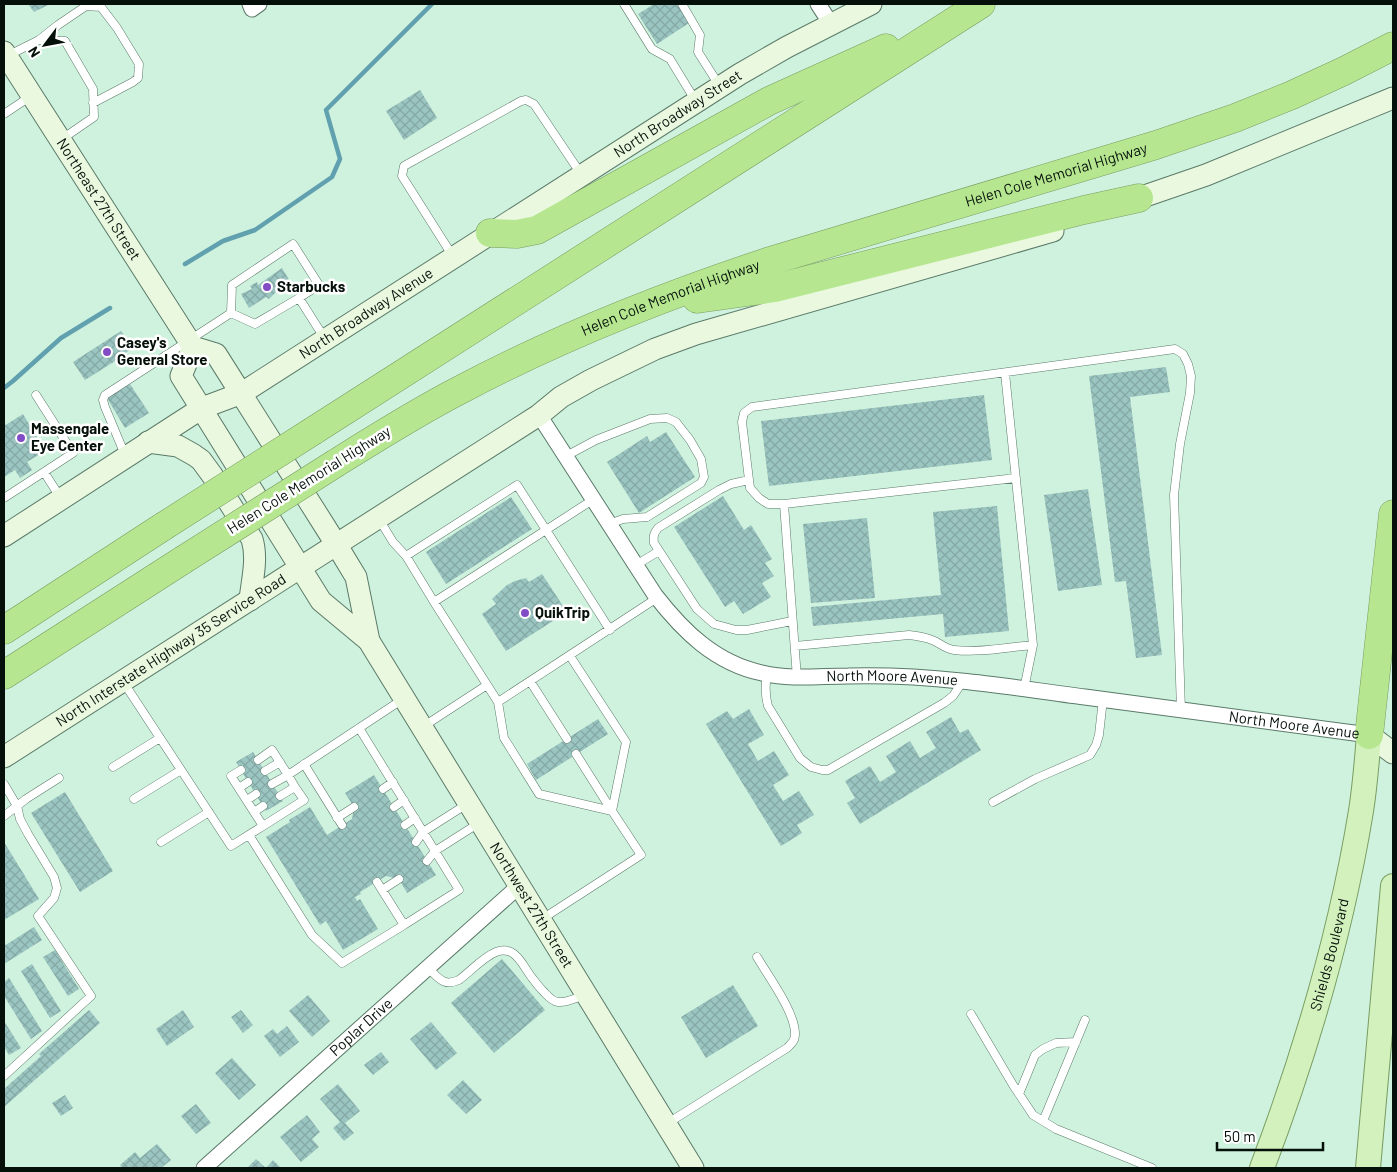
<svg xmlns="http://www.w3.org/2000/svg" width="1397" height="1172" font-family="Barlow,sans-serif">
<defs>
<pattern id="building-cross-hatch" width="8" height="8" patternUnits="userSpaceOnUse" patternTransform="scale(1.25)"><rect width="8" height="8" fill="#9bc5c1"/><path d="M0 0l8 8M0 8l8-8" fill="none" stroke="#84a8a4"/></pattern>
</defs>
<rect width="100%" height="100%" fill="#cff2de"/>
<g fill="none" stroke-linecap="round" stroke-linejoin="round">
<path stroke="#61a0ae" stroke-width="4.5" d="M185,264L223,241L255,230L332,177L340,159L326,110L432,4
M4,388L13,381L61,338L110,308"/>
</g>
<path fill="url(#building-cross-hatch)" d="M28,4H50L34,12Z
M654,4H677L689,23L657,44L638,14Z
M420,90L437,118L404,140L386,111Z
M282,268L291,283L278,290L269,299L266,297L249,308L241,294L252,289L250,286L257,282L258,285Z
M121,331L133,348L119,357L120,358L85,380L73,362Z
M1166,367L1170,392L1130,397L1162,655L1136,658L1126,581L1115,582L1089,376Z
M130,384L149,413L125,428L107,398Z
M984,395L992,460L769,486L761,421Z
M23,414L45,451L27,462L32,470L20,478L15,470L4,477V426Z
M666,432L695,477L639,513L607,462L647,436L650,442Z
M1088,489L1102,585L1058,591L1044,495Z
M723,496L744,530L751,525L772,559L765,563L774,576L762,583L771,597L743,614L734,601L725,607L674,527Z
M511,497L532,529L446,584L426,552Z
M997,506L1009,631L945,637L943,614L813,626L811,607L941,595L933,512Z
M867,518L875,598L811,603L803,524Z
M542,574L567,612L506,651L482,614L496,604L492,599L507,585L515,581L526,578L529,582Z
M749,709L764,735L748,744L758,761L774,751L789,775L773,785L783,801L799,791L814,815L797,825L802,833L781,846L706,724L727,711L733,719Z
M951,717L960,733L968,729L981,750L860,824L847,803L855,798L845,781L870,766L880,782L896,772L886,756L910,741L920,758L936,748L926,732Z
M598,719L608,734L536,780L527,764Z
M253,752L283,801L266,811L236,762Z
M374,775L436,875L407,893L399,879L386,876L360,892L361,894L355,897L357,901L360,899L378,929L343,950L326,921L320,925L266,837L290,822L289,820L310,807L327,835L352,819L354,807L345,793Z
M65,792L113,871L80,892L31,813Z
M4,842L39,899L4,920Z
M34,927L42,940L4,964V946Z
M55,950L79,989L68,996L43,957Z
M502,959L545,1010L494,1053L451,1003Z
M32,964L61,1011L50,1018L21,971Z
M9,978L42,1031L31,1039L4,996V982Z
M733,985L758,1026L706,1058L681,1017Z
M308,995L330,1021L312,1037L289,1011Z
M89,1010L100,1023L4,1107V1089L41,1056L39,1054Z
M183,1010L194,1027L167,1046L156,1029Z
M241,1010L253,1025L243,1033L231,1017Z
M4,1021L21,1048L9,1055L4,1047Z
M431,1022L457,1053L436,1070L410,1039Z
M287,1026L299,1042L280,1057L264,1036L273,1029L277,1034Z
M381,1052L389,1062L373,1075L364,1065Z
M232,1058L256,1085L239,1100L215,1073Z
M463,1080L482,1100L466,1114L447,1095Z
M338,1084L360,1111L345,1123L354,1133L344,1141L333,1128L340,1122L320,1099Z
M65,1095L73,1108L61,1116L52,1103Z
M196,1104L211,1123L196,1134L181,1116Z
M307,1115L320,1132L312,1139L319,1147L301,1162L280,1137Z
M157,1144L171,1160L161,1168H122L120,1165L135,1152L140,1158Z
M256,1159L266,1168L273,1160L281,1168H247Z"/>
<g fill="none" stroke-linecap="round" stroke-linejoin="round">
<g stroke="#5b7a69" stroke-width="9">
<path id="lane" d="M624,4L652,49L670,59L695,100
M682,4L700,35L698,52L719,85
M39,40L58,25L86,6L101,7L117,28L139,64L138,78L133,82L93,103
M7,56L39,40L65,41L93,89L94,117L62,139
M4,114L31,96
M452,255L402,176L404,166L521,101L526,100L534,104L581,174
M231,313L232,285L293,244L319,285L299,298
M1005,373L1033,645L1024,689
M36,395L73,453L44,472
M125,455L105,407L103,400L105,395L231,313L255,324L299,298L325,339
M566,456L596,440L650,419L667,418L676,422L690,440L701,459L704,477L701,483L647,517L623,519L609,524
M1016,478L784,504H768L759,498L750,488L742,422L744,413L752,407L1175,349L1183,354L1188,364L1191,376L1190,393L1180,444L1174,495L1181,710
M749,480L731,484L719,490L658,528C654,533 653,536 654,543L697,609L714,624L736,630H747L792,621
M4,498L44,472L60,497
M594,499L546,530L610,630
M784,504L797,678
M379,519L393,542L406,556L517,485L546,530L434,602L406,556
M636,565L659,551
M434,602L498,702L657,598
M795,646L909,635C917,636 925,637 932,640C940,643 945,649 954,650C980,653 1008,647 1033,645
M767,674C765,685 765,695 768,706L800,758L811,767L822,770H828L944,703L953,696L963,681
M530,681L567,739
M124,683L231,846L263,826
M498,702L504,738L539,794L612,811
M424,726L487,685
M359,728L459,890L404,925L377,882
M576,754L612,811
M258,760L272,750L288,775L272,784
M304,764L342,825
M113,767L160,738
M241,770L231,776L263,826L304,800L295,787
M265,771L280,762
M4,784L17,806L20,819L28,834L54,877L57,888L54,898L38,916L91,996L4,1076
M239,788L248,782
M383,789L393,782
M280,796L295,787L288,775L403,699
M134,799L181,770
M247,800L256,794
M993,802L1035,779L1090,755L1096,745L1099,735L1103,699
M394,807L404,800
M254,812L263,806
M4,816L26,799L59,778
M337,818L354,807
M405,825L415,818
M249,835L312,935L342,963L404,925
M161,842L209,812
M416,842L423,832L467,804
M427,861L435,851L479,823
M382,890L399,879
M542,919L641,855L612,811L626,742L570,656
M428,968C439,978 443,987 459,980C470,972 483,957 496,952C516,944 523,967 533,979C536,983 539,987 543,991C547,995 551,1001 558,1002C566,1003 576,998 584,995
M971,1014L1013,1085L1033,1115L1056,1129L1152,1168
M1019,1094L1035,1055L1043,1049L1056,1043L1076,1042
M1043,1121L1085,1020
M668,1123L787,1048C791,1044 795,1041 795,1035C796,1013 768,976 757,957"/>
</g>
<g stroke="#5b7a69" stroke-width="17">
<g id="street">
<path d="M250,4L252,9L259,4"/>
<path d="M818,4L831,24"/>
<path id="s1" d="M539,415L655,595C683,631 715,663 762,673C791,680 819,676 848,676C886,675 924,677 961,681C1003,685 1044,692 1085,697C1180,710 1275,723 1369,735"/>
<path id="s2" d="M204,1168L519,886"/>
</g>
</g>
<g stroke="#5b7a69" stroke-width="23">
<g id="secondary">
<path id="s3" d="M4,52L193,347L216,354L336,544L356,577L369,641"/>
<path d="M1126,203L1139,198L1206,175L1393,98"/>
<path id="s4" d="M193,347L181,376L321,601L369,641L372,646L693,1168"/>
<path d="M148,442L178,446L194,455L201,460L212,475L252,539C258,559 252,580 250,600"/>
<path id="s5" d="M4,536L202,408L242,393L740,74L787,47L871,4"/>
<path d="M1369,735L1393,753"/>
<path id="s6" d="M4,757L539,415L561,397L591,380L655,349L696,334L1053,231"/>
</g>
</g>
<g stroke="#789c61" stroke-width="26">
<g id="primary">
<path id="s7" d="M1262,1168C1306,1052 1341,933 1361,811C1365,786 1367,760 1369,735"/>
<path d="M1368,1168L1393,886"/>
</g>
</g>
<g stroke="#789c61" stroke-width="29">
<g id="highway">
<path d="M490,233L517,234L537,230L769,101L886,48"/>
<path d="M697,299L775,288L1084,210L1139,198"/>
<path d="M313,431L981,4"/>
<path id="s8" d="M336,463C376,438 417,412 460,390C558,338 661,297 767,262L1156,145L1235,118L1292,95L1344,71L1393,46"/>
<path d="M4,630L164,526"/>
<path d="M4,675L183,560"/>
<path d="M1369,735L1393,514"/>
</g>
</g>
<use href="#lane" stroke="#fff" stroke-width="8"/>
<use href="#street" stroke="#fff" stroke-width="15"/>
<use href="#secondary" stroke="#e9f8de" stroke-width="21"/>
<use href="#primary" stroke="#d3f1bc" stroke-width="24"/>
<use href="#highway" stroke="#b6e790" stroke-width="28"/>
<g stroke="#789c61" stroke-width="29" stroke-linecap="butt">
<path id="highway-bridge" d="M164,526L313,431
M183,560L336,463"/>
</g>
<use href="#highway-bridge" stroke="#b6e790" stroke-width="28"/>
</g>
<g fill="#824cc4" stroke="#fff" stroke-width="2">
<circle cx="267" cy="287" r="5"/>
<circle cx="107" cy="352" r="5"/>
<circle cx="21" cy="438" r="5"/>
<circle cx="525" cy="613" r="5"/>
</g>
<g text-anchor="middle" stroke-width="5" stroke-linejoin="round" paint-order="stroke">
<g font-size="15" fill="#05100a" stroke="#fff">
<text dy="5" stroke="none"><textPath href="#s5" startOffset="796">North Broadway Street</textPath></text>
<text dy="5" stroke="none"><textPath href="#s8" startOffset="779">Helen Cole Memorial Highway</textPath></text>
<text dy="5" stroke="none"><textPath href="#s3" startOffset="175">Northeast 27th Street</textPath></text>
<text dy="5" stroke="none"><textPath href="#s8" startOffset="374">Helen Cole Memorial Highway</textPath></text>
<text dy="5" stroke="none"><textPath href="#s5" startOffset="426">North Broadway Avenue</textPath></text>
<text transform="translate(309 480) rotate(-32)" y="5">Helen Cole Memorial Highway</text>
<text dy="5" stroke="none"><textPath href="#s6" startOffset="198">North Interstate Highway 35 Service Road</textPath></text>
<text dy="5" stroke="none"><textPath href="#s1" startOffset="480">North Moore Avenue</textPath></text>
<text dy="5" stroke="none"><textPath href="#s1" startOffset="885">North Moore Avenue</textPath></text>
<text dy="5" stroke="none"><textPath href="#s4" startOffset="669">Northwest 27th Street</textPath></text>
<text dy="5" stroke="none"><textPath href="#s7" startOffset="224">Shields Boulevard</textPath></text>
<text dy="5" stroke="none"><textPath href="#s2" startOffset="211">Poplar Drive</textPath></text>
</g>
<g font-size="15" font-weight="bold" fill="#05100a" stroke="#fff" text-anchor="start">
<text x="277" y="292">Starbucks</text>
<text x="117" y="348">Casey's<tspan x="117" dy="17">General Store</tspan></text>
<text x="31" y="434">Massengale<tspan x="31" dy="17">Eye Center</tspan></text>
<text x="535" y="618">QuikTrip</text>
</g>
</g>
<rect width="1397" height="1172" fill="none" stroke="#05100a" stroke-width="10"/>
<g transform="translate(45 45) rotate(238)" stroke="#ffffff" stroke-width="4" paint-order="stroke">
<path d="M0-4L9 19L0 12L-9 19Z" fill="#05100a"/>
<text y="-8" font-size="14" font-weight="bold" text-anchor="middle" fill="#05100a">N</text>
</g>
<path d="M1217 1142v8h106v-8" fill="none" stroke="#05100a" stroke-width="2.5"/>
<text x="1224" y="1142" font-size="15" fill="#05100a" stroke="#ffffff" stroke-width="4" paint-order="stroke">50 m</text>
</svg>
